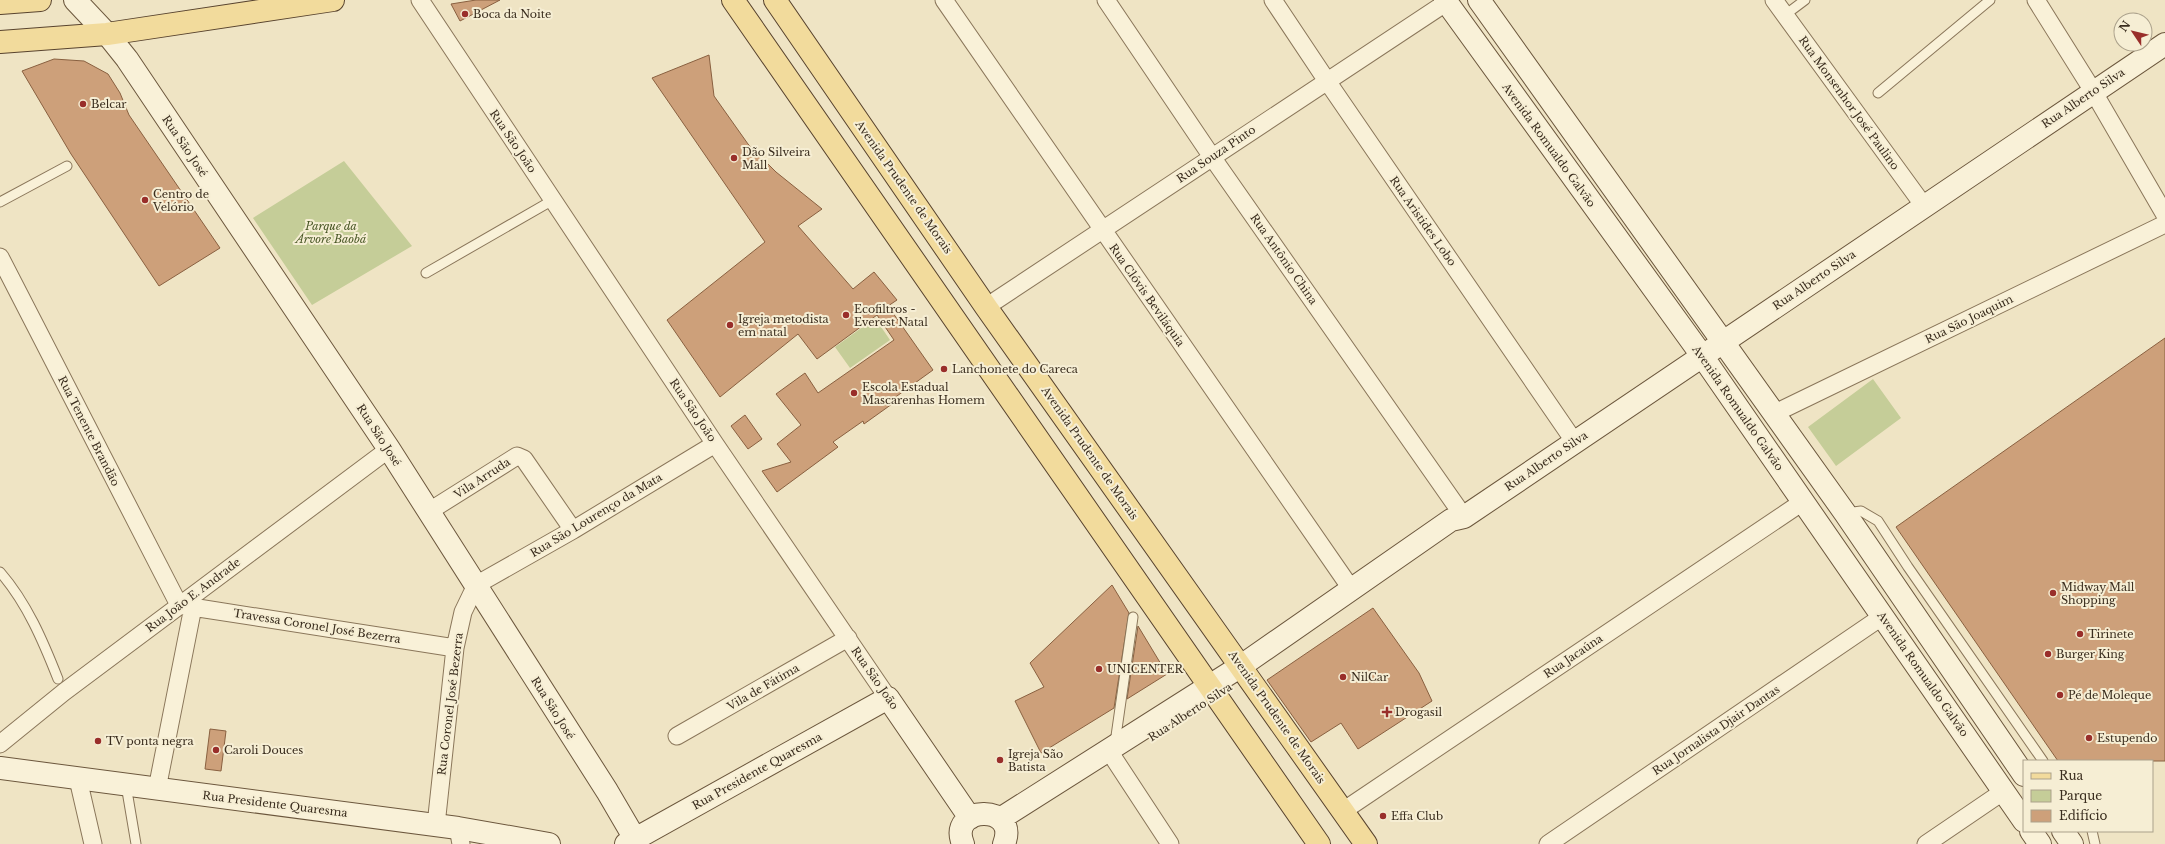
<svg xmlns="http://www.w3.org/2000/svg" width="2165" height="844" font-family="'Libre Baskerville',serif">
<rect width="100%" height="100%" fill="#efe4c4"/>
<path fill="#c5cd98" d="M344,161L412,246L312,305L253,218Z
M875,318L890,340L850,368L835,347Z
M1873,379L1901,418L1836,466L1808,427Z"/>
<path fill="#cda07a" stroke="#896040" d="M476,0H500L460,21L451,4Z
M709,55L714,96L748,144L776,172L822,209L798,226L853,289L874,272L897,300L888,306L933,370L890,401L892,404L864,424L863,421L833,442L838,447L777,492L762,471L791,462L777,444L801,425L776,394L805,373L818,393L894,340L877,315L817,359L798,334L720,397L667,320L765,242L652,78Z
M54,59L84,61L108,74L120,93L129,115L220,248L159,286L71,154L22,71Z
M2165,338V761H2058L1896,527Z
M745,415L762,439L748,449L731,426Z
M1112,585L1129,613L1114,708L1041,753L1015,701L1044,687L1030,663Z
M1373,608L1419,673L1432,701L1358,749L1341,723L1311,742L1267,680Z
M1138,626L1167,674L1127,699Z
M210,729L226,731L221,771L205,769Z"/>
<g fill="none" stroke-linecap="round" stroke-linejoin="round">
<g stroke="#8a765a" stroke-width="11">
<path id="lane" d="M1785,15L1805,0
M1878,93L1990,0
M0,202L67,166
M426,273L553,200
M1846,513L1861,511L1878,521L1908,567L2043,761
M0,572C27,603 43,641 58,679
M1115,743L1133,617
M126,785L136,844
M2092,831L2095,844"/>
</g>
<g stroke="#8a765a" stroke-width="19">
<path id="street" d="M420,0L715,444L888,698
M944,0L1352,590
M1106,0L1212,157L1464,517
M1273,0L1327,81L1574,441
M1774,0L1924,206
M2036,0L2093,91L2165,215
M0,257L179,605L455,648
M986,307L1447,2
M1773,414L2165,224
M428,512L517,456L524,459L573,530
M677,736L848,638
M0,744L64,692L389,449
M1109,751L1170,844
M78,779L93,844
M157,789L193,607
M1343,811L1804,501
M436,825L455,648L463,612L476,585L573,530L715,444
M458,828L461,844
M1548,844L1883,616
M1926,844L2004,791"/>
</g>
<g stroke="#6c573d" stroke-width="24">
<path id="secondary" d="M75,0L107,34L127,59L389,449L607,791L638,844
M1445,0L1698,350L2024,821
M1479,0L1845,513L2024,775
M0,768L458,828L549,844
M1000,819L1241,666L1451,520L1464,517L2165,44
M2031,831L2040,844
M2063,831L2072,844
M626,844L888,698L970,818
M963,844C947,805 1020,803 1004,844"/>
</g>
<g stroke="#58432e" stroke-width="24">
<path id="primary" d="M733,0L1319,844
M775,0L986,307L1366,844
M0,3L40,0
M0,42L107,34L333,0"/>
</g>
<use href="#lane" stroke="#f9f1d8" stroke-width="9"/>
<use href="#street" stroke="#f9f1d8" stroke-width="17"/>
<use href="#secondary" stroke="#f9f1d8" stroke-width="22"/>
<use href="#primary" stroke="#f2db9c" stroke-width="22"/>
</g>
<g fill="#992e2a" stroke="#f6eed4" stroke-width="1.5">
<circle cx="465" cy="14" r="4"/>
<circle cx="83" cy="104" r="4"/>
<circle cx="734" cy="158" r="4"/>
<circle cx="145" cy="200" r="4"/>
<circle cx="846" cy="315" r="4"/>
<circle cx="730" cy="325" r="4"/>
<circle cx="944" cy="369" r="4"/>
<circle cx="854" cy="393" r="4"/>
<circle cx="2053" cy="593" r="4"/>
<circle cx="2080" cy="634" r="4"/>
<circle cx="2048" cy="654" r="4"/>
<circle cx="1099" cy="669" r="4"/>
<circle cx="1343" cy="677" r="4"/>
<circle cx="2060" cy="695" r="4"/>
<path d="M1385 706h4v4h4v4h-4v4h-4v-4h-4v-4h4z"/>
<circle cx="2089" cy="738" r="4"/>
<circle cx="98" cy="741" r="4"/>
<circle cx="216" cy="750" r="4"/>
<circle cx="1000" cy="760" r="4"/>
<circle cx="1383" cy="816" r="4"/>
</g>
<g text-anchor="middle" stroke-width="4" stroke-linejoin="round" paint-order="stroke">
<g font-size="11" fill="#3a2d1e" stroke="#f6eed4" text-anchor="start">
<text x="473" y="18">Boca da Noite</text>
<text x="91" y="108">Belcar</text>
<text x="742" y="156">Dão Silveira<tspan x="742" dy="13">Mall</tspan></text>
<text x="153" y="198">Centro de<tspan x="153" dy="13">Velório</tspan></text>
<text x="854" y="313">Ecofiltros -<tspan x="854" dy="13">Everest Natal</tspan></text>
<text x="738" y="323">Igreja metodista<tspan x="738" dy="13">em natal</tspan></text>
<text x="952" y="373">Lanchonete do Careca</text>
<text x="862" y="391">Escola Estadual<tspan x="862" dy="13">Mascarenhas Homem</tspan></text>
<text x="2061" y="591">Midway Mall<tspan x="2061" dy="13">Shopping</tspan></text>
<text x="2088" y="638">Tirinete</text>
<text x="2056" y="658">Burger King</text>
<text x="1107" y="673">UNICENTER</text>
<text x="1351" y="681">NilCar</text>
<text x="2068" y="699">Pé de Moleque</text>
<text x="1395" y="716">Drogasil</text>
<text x="2097" y="742">Estupendo</text>
<text x="106" y="745">TV ponta negra</text>
<text x="224" y="754">Caroli Douces</text>
<text x="1008" y="758">Igreja São<tspan x="1008" dy="13">Batista</tspan></text>
<text x="1391" y="820">Effa Club</text>
</g>
<g font-size="11" fill="#3a2d1e" stroke="#f6eed4">
<text transform="translate(2083 98) rotate(-34)" y="4">Rua Alberto Silva</text>
<text transform="translate(1849 103) rotate(54)" y="4">Rua Monsenhor José Paulino</text>
<text transform="translate(513 141) rotate(56)" y="4">Rua São João</text>
<text transform="translate(1549 145) rotate(54)" y="4">Avenida Romualdo Galvão</text>
<text transform="translate(185 146) rotate(56)" y="4">Rua São José</text>
<text transform="translate(1216 154) rotate(-34)" y="4">Rua Souza Pinto</text>
<text transform="translate(904 187) rotate(55)" y="4">Avenida Prudente de Morais</text>
<text transform="translate(1423 221) rotate(55)" y="4">Rua Aristides Lobo</text>
<text transform="translate(1284 259) rotate(55)" y="4">Rua Antônio China</text>
<text transform="translate(1814 280) rotate(-34)" y="4">Rua Alberto Silva</text>
<text transform="translate(1147 295) rotate(55)" y="4">Rua Clóvis Beviláquia</text>
<text transform="translate(1969 319) rotate(-26)" y="4">Rua São Joaquim</text>
<text transform="translate(1738 408) rotate(55)" y="4">Avenida Romualdo Galvão</text>
<text transform="translate(693 410) rotate(56)" y="4">Rua São João</text>
<text transform="translate(89 431) rotate(63)" y="4">Rua Tenente Brandão</text>
<text transform="translate(379 435) rotate(57)" y="4">Rua São José</text>
<text transform="translate(1090 453) rotate(55)" y="4">Avenida Prudente de Morais</text>
<text transform="translate(1546 461) rotate(-34)" y="4">Rua Alberto Silva</text>
<text transform="translate(482 478) rotate(-33)" y="4">Vila Arruda</text>
<text transform="translate(596 515) rotate(-31)" y="4">Rua São Lourenço da Mata</text>
<text transform="translate(193 595) rotate(-37)" y="4">Rua João E. Andrade</text>
<text transform="translate(317 626) rotate(9)" y="4">Travessa Coronel José Bezerra</text>
<text transform="translate(1573 656) rotate(-34)" y="4">Rua Jacaúna</text>
<text transform="translate(1923 674) rotate(55)" y="4">Avenida Romualdo Galvão</text>
<text transform="translate(875 678) rotate(55)" y="4">Rua São João</text>
<text transform="translate(763 687) rotate(-30)" y="4">Vila de Fátima</text>
<text transform="translate(450 704) rotate(-83)" y="4">Rua Coronel José Bezerra</text>
<text transform="translate(553 708) rotate(58)" y="4">Rua São José</text>
<text transform="translate(1190 712) rotate(-33)" y="4">Rua Alberto Silva</text>
<text transform="translate(1277 717) rotate(55)" y="4">Avenida Prudente de Morais</text>
<text transform="translate(1716 730) rotate(-34)" y="4">Rua Jornalista Djair Dantas</text>
<text transform="translate(757 771) rotate(-29)" y="4">Rua Presidente Quaresma</text>
<text transform="translate(275 804) rotate(7)" y="4">Rua Presidente Quaresma</text>
</g>
<g font-size="11" font-style="italic" fill="#485625" stroke="#f6eed4">
<text x="331" y="230">Parque da<tspan x="331" dy="13">Árvore Baobá</tspan></text>
</g>
</g>
<rect x="2023" y="760" width="130" height="72" fill="#f6eed4" stroke="#aba18b"/>
<rect x="2031" y="773" width="20" height="6" fill="#f2db9c" stroke="#aba18b"/>
<text x="2059" y="780" font-size="12" fill="#3a2d1e">Rua</text>
<rect x="2031" y="790" width="20" height="12" fill="#c5cd98" stroke="#aba18b"/>
<text x="2059" y="800" font-size="12" fill="#3a2d1e">Parque</text>
<rect x="2031" y="810" width="20" height="12" fill="#cda07a" stroke="#aba18b"/>
<text x="2059" y="820" font-size="12" fill="#3a2d1e">Edifício</text>
<g transform="translate(2133 32) rotate(305)"><circle r="19" fill="#f6eed4" stroke="#aba18b"/>
<path d="M0-3L7 15L0 10L-7 15Z" fill="#992e2a"/>
<text y="-6" font-size="11" font-weight="bold" text-anchor="middle" fill="#3a2d1e">N</text>
</g>
</svg>
